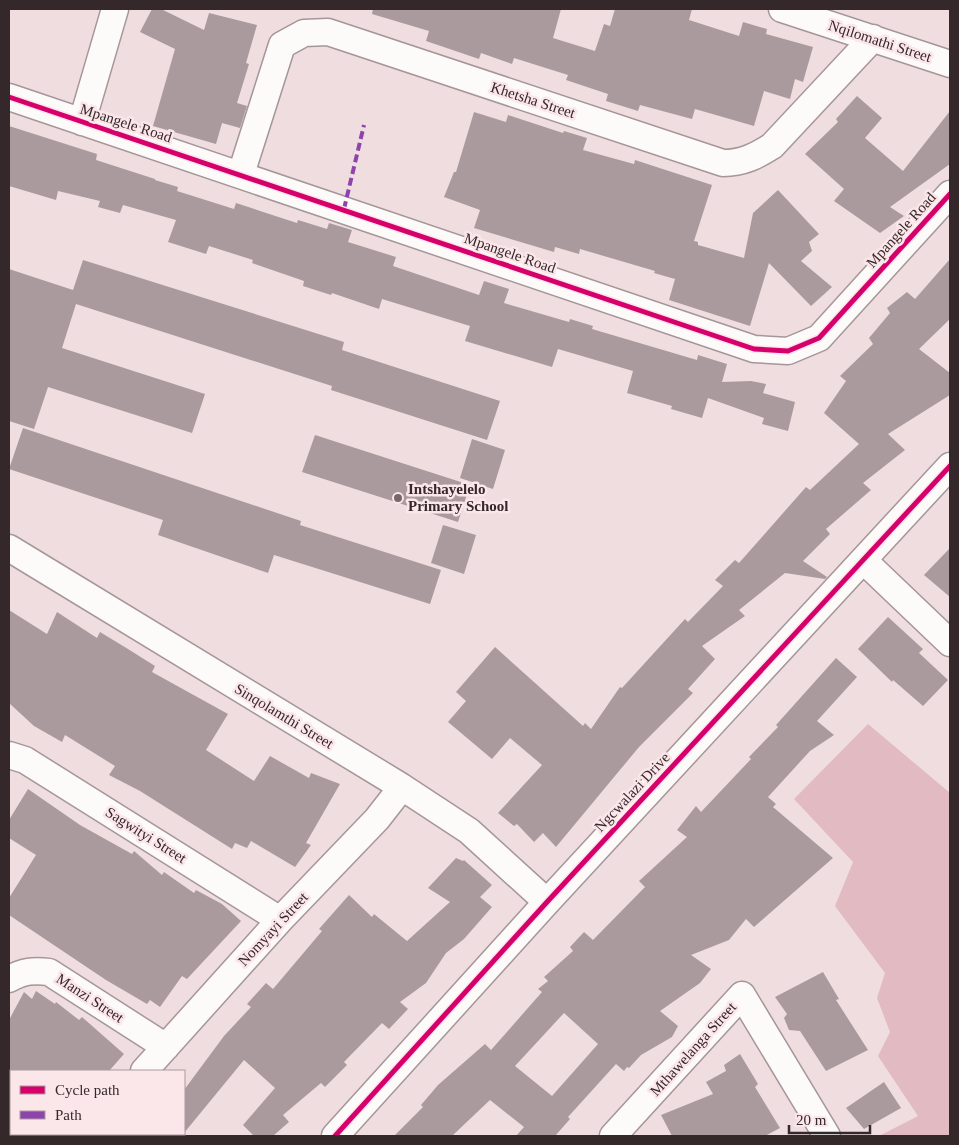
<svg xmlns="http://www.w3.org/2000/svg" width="959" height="1145" font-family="'Times New Roman',serif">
<rect width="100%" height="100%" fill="#f0dde0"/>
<path fill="#e2bbc2" d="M868,724L950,793V1136H879L918,1116L878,1056L890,1032L877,998L885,973L835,906L853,862L794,799Z"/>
<path fill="#ab9a9d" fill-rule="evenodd" d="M152,9H161L204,30L209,13L257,25L246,63L249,64L237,103L247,106L240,128L222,123L216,144L153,126L175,49L140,32Z
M373,9H561L553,38L595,51L604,24L610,26L615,9H692L689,20L739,36L743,22L767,29L766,34L813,47L803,82L795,79L790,99L764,91L754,126L695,109L692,119L640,105L638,111L606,101L608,94L566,80L568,75L514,58L512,64L481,53L479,59L426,41L429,31L372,14Z
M857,96L882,118L865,138L903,171L950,111V164L890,207L904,216L880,233L834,201L844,189L805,154L838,122L836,119Z
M474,112L506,122L508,115L563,133L564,131L587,138L583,150L634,164L635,160L712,185L694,241L698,242V245L744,258L753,213L778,190L819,234L809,242L812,251L801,261L832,287L811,306L769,263L750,326L669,300L675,279L654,273L655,271L580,249L579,254L555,247L554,252L474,228L480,210L444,197L454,172H456Z
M9,126L97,154L96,160L155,179V180L178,187L177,191L234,209L236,203L297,223L298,220L327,229L329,223L352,230L348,242L396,257L393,266L479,295L484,281L509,289L504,303L569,322L570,319L593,326L592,329L697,360L698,355L727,364L722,382L751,381L766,384L763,393L795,402L788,431L762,424L764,418L708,398L702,418L671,409L672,406L627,393L633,371L558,349L552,367L465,341L470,326L382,299L379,309L332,293L331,295L303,286L304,281L252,263L253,260L209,246L206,254L168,242L176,220L123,205L120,213L98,207L100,201L58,191L56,200L9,186Z
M950,259V319L919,349L950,373V395L888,434L905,450L863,483L871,490L826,529L830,534L803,561L827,577L825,579L785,573L739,610L745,616L702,646L715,659L688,689L693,693L639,747L556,847L543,833L534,842L517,824L514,826L498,813L542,765L510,738L492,759L448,722L466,701L456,692L495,647L583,726L585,723L591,729L620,687L622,688L685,619L688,622L723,586L715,580L735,560L739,563L806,487L810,490L859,444L824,413L846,381L840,376L873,344L869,338L890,313L887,308L907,292L915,299Z
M83,260L344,342L342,350L500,401L487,440L331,390L332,386L76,304L62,348L205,394L192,433L48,387L34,429L9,421V269L73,290Z
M23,428L301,521L300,525L441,570L430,604L274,555L268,573L158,535L163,520L9,469Z
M315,435L470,485L458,522L302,472Z
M472,439L505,450L493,489L460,478Z
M443,525L476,535L464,574L431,563Z
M950,548V597L924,575Z
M9,610L47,634L57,612L97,638L100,632L128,649L155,666L152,672L228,714L206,750L254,781L270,756L309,778L311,773L340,784L306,843L311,845L295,867L251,841L247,848L235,843L232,849L140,791L109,775L115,766L65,735L62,742L34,726L9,703Z
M888,617L923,649L919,653L948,680L923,706L893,680L892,682L858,649Z
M836,658L857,677L817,721L834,735L810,751L768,797L776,804L773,807L833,858L754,927L746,919L729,940L691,955L711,969L700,983L660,1011L678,1026L672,1037L641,1055L629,1068L627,1067L624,1071L616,1064L568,1117L570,1119L555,1136H516L524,1127L490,1100L452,1136H394L423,1107L421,1105L438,1085L485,1044L491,1050L542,992L538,989L548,981L544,977L573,951L570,947L584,932L593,940L645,887L639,881L687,837L677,830L696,806L701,812L751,759L749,757L778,727L776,725ZM564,1013L598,1044L552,1096L515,1066Z
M28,789L80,825L132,854L134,851L162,875L164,872L194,893L196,890L222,904L241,921L187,979L182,976L160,1007L150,1000L147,1004L106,980L9,915V898L36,855L9,838V820Z
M456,858L463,861L464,860L492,885L480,897L492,907L464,939L446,953L426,983L400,1002L408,1009L389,1029L382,1023L344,1062L347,1065L325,1087L321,1083L283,1115L289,1122L273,1136H254L243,1125L275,1088L244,1060L184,1133V1090L224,1036L251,1007L247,1004L266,983L273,989L322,931L319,929L349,895L372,917L374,914L407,941L450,902L428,888Z
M823,972L839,999L836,1000L868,1050L826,1071L800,1031L789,1030L784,1018L787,1014L775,997Z
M36,991L55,1004L56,1002L79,1020L82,1017L124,1054L109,1071H11V1090L9,1092V1020L24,992L32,999Z
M740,1054L758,1084L755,1087L780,1128L765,1136H672L661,1115L713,1094L706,1082L726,1071L724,1065Z
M884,1082L901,1108L864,1129L846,1108Z"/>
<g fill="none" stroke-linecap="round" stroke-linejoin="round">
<g stroke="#a59698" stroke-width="29">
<path id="street" d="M782,9L950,64
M9,97L754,349L788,351L819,338L950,194
M82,122L115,9
M241,174L282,45L304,33L328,32L723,163C743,163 756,156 772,146L873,38
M9,548L402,787L469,831L547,902
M863,560L950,643
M9,755L25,760L280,920
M9,979C23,971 34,970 49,972L166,1047
M144,1071L280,920L377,819L402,787
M86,1136L88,1134
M335,1136L547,902L950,466
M613,1136L742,995L827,1136"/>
</g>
<use href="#street" stroke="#fdfafa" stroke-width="26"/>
<path stroke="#8e44ad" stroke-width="4" stroke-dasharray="8 4" stroke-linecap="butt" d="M344,209L364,125"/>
<g stroke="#fbe6e9" stroke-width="8">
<path id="cycleway" d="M9,97L754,349L788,351L819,338L950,194
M335,1136L547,902L950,466"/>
</g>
<use href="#cycleway" stroke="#d6006c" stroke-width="5"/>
</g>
<circle fill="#76676a" stroke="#fbe6e9" stroke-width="2" cx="398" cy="498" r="5"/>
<g text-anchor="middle" stroke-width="5" stroke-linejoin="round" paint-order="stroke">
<g font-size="15" fill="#35282b" stroke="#fbe6e9">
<text transform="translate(880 41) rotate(18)" y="5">Nqilomathi Street</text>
<text transform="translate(533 100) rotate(18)" y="5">Khetsha Street</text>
<text transform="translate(126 123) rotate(18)" y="5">Mpangele Road</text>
<text transform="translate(901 230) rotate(-48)" y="5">Mpangele Road</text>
<text transform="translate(510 253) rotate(19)" y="5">Mpangele Road</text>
<text transform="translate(284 716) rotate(31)" y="5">Sinqolamthi Street</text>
<text transform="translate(632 792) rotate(-47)" y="5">Ngcwalazi Drive</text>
<text transform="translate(146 835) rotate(32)" y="5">Sagwityi Street</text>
<text transform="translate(273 929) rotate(-47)" y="5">Nomyayi Street</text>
<text transform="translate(90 998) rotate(33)" y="5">Manzi Street</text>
<text transform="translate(693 1049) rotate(-48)" y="5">Mthawelanga Street</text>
</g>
<g font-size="15" font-weight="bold" fill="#35282b" stroke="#fbe6e9" text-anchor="start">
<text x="408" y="494">Intshayelelo<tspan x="408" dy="17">Primary School</tspan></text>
</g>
</g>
<rect width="959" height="1145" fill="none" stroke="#35282b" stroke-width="20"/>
<rect x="10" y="1070" width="175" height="65" fill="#fbe6e9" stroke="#ac9a9d"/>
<rect x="20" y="1086" width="25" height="8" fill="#d6006c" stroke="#ac9a9d"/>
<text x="55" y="1095" font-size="15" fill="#35282b">Cycle path</text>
<rect x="20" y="1111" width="25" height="8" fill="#8e44ad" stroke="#ac9a9d"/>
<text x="55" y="1120" font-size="15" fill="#35282b">Path</text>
<path d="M789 1125v8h81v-8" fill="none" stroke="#35282b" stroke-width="2.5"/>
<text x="796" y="1125" font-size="15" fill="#35282b" stroke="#fbe6e9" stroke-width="4" paint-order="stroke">20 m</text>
</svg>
